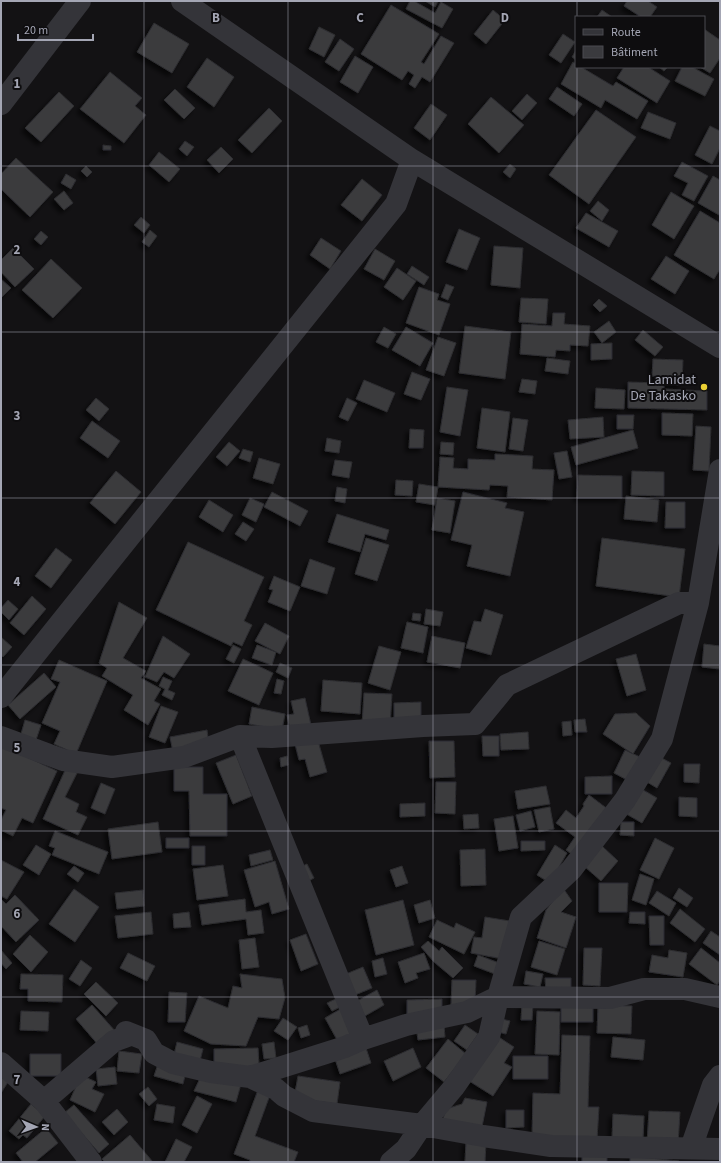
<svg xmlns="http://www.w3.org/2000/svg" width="721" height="1163" font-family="'Source Sans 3',sans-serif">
<defs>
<filter id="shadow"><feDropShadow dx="-3.5" dy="3.5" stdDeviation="2" flood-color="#0009"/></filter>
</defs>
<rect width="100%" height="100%" fill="#131214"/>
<path fill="#3a3a3e" stroke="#2d2d30" filter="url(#shadow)" d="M410,1H414L435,13L441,2L453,9L442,28L406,9Z
M425,1H438L435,7Z
M627,1H648L657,7L650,17H641L624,6Z
M391,5L439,34L421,62L424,64L441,36L454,43L430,82L422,77L415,88L409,84L414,75L408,71L402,80L361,54Z
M493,10L505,20L486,44L474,34Z
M602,10L612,17H597Z
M154,23L189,44L172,73L137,52Z
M319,27L335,35L324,57L309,49Z
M704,29L720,40V58L710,73L700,67H704Z
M563,34L575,42L561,63L549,55Z
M340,39L354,49L339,71L325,62Z
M576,50V60L572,57Z
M355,56L373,67L358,93L340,82Z
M207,58L234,77L214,107L187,87Z
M573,62L576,64V67H581L613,86L616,82L648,101L637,119L605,100L601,108L561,84Z
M624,67H648L670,81L657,103L617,78Z
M659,67H668L664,71Z
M682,67H692L714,79L705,96L675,81Z
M110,72L142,98L135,106L146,115L124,143L80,109Z
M557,87L582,104L574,116L549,99Z
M175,89L195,108L184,119L164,100Z
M59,92L74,106L41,142L25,128Z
M527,94L537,103L522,120L512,111Z
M491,97L524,125L499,153L468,124Z
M431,104L447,115L430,140L414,128Z
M269,108L282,121L252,153L238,140Z
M596,110L636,137L589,204L549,175Z
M648,112L676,123L670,139L641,128Z
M710,126L720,131V148L712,164L695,155Z
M185,141L194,147L187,156L179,149Z
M103,145L111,146V150H103Z
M221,147L233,159L219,173L207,160Z
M159,152L180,169L169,182L149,165Z
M16,158L53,192L30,217L1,189V174Z
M682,162L708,176L694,201L682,195L688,183L674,176Z
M510,164L516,169L510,178L503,172Z
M86,166L92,172L87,177L81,171Z
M66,174L76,180L71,189L61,183Z
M713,176L720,180V213L719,215L698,203Z
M362,179L382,195L362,221L341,205Z
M64,191L73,203L64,210L54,199Z
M671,192L694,206L674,239L652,225Z
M598,201L609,210L602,221L590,211Z
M700,211L720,223V269L714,279L674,255Z
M586,213L618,231L609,247L576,228Z
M141,217L150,225L144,233L134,225Z
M459,229L480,238L467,270L446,262Z
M150,230L157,236L149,247L142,242Z
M41,231L48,237L41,245L34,239Z
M321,238L341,251L330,269L310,255Z
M494,246L523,248L520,288L491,285Z
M13,248L34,269L15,287L1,272V260Z
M375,249L395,261L384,280L364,269Z
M666,256L689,271L675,294L651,279Z
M51,259L82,288L53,318L22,290Z
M412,266L429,277L424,285L407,274Z
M397,268L416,281L403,300L384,287Z
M1,279L11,288L1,298Z
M446,284L454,287L448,300L441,297Z
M419,287L439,294L437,300L450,304L439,335L406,323Z
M521,298L548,299L546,324L519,322Z
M599,299L607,306L600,312L593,305Z
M553,313H565L564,324L590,326L588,346L570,345V351L556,350L555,357L520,354L522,324L552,326Z
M609,321L616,332L602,343L594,332Z
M465,326L511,332L505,379L459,373Z
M384,327L396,334L388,348L376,342Z
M406,327L433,343L420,366L392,350Z
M643,330L663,347L655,356L635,340Z
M438,337L456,343L444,376L426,370Z
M612,343V359L591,360V344Z
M547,358L570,361L568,374L545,371Z
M653,359L683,360L682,385H666L667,377L652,376Z
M412,372L430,379L421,400L404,394Z
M522,379L537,381L535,394L519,392Z
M364,380L395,393L387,412L356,399Z
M628,382L664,383V389L707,391V410L628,408Z
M447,387L468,390L460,436L440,432Z
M596,388L625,390L624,409L595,408Z
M96,398L109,409L99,421L86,410Z
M347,398L357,403L348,421L339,417Z
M482,408L510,412L505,452L477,448Z
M662,413L693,414L692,436L662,435Z
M617,415H634L633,429H617Z
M603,417L604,437L570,439L568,420Z
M513,418L528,420L523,451L509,449Z
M92,421L120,441L108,458L80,438Z
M696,426L711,427L709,471L693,470Z
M410,429L424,430L423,448H409Z
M633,430L638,448L576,465L571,447Z
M327,438L341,441L339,453L325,451Z
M229,442L240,451L227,466L216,457Z
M441,442L454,443L453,455L440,454Z
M243,449L253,452L250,462L239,458Z
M567,451L572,477L559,479L554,453Z
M495,454L533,456L532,469L554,470L552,500L507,497L508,486L490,485L489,490L438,487L440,457L454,458L453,468L468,469V459L495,460Z
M259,458L280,464L273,484L253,478Z
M335,460L352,462L349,478L332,475Z
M116,471L141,492L115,524L90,503Z
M632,471L664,472V496L631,495Z
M578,475L622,476V498H577Z
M396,480L413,481L412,496L395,495Z
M419,484L438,487L435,505L416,502Z
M337,487L347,489L345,503L335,501Z
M272,492L308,511L300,526L264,507Z
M463,492L507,503L505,508L524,512L510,576L467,566L472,545L451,540Z
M626,496L659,500L657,522L624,519Z
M250,498L264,504L256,522L242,515Z
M437,498L455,501L450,533L432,530Z
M209,500L233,515L223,532L199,517Z
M666,502H685V528H665Z
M337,514L389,530L386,540L365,534L360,552L328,542Z
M243,522L254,529L246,541L235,534Z
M366,538L389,545L377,581L355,574Z
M602,538L685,549L679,597L596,586Z
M188,542L264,577L244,621L252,625L242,646L233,642L231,646L156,610Z
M56,548L72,560L51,588L35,576Z
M310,559L335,568L327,594L301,586Z
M274,576L300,587L290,611L268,602L273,590L269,589Z
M32,596L46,609L24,635L10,623Z
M8,600L18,609L9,620L1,612V608Z
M119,602L147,618L123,658L146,671L141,678L161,689L154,701L160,704L148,725L124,710L133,695L102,676L107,668L99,663Z
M426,609L443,612L440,626L424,624Z
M485,609L503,615L491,655L466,648L474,621L481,622Z
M413,613L421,614L420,621L412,620Z
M407,622L428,627L423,653L401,648Z
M265,623L289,636L280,654L255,641Z
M163,636L190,654L174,678L164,672L157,682L145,677Z
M432,636L465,643L460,668L427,662Z
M1,637L12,647L3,657L1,655Z
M704,644L720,646V669L702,667Z
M233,645L241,649L234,663L226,659Z
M257,645L276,652L272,665L252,658Z
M379,646L401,652L390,690L368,683Z
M636,654L646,690L627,696L616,659Z
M243,659L273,673L259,705L228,691Z
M59,660L107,681L76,754L54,744L60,731L42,723L60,682L51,679Z
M280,663L292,668L288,678L276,672Z
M44,673L56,687L20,719L8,705Z
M163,677L172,681L168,690L175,693L172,700L162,695L165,689L159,686Z
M277,679L284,681L281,694L274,693Z
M323,680L362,683L360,714L321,711Z
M364,693L392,694L390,726L362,725Z
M305,698L311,725L290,730L287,715L294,714L291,701Z
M421,702V723L394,724V703Z
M161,706L178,712L165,743L149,737Z
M252,707L285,714L282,730L249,724Z
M636,713L650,726L633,754L603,734L615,714Z
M585,719L587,732H575L574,720Z
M25,720L41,725L36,740L21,734Z
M571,721L572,735L563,736L562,722Z
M207,730L209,745L173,752L170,737Z
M528,732L529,749L501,750L500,734Z
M316,734L327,772L310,777L305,759L299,760L294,740Z
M482,736H499V756H483Z
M429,741H454L455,777L430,778Z
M1,745L57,771L33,823L22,818L13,836L1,830V820L6,810L1,808Z
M625,750L640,757L629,781L614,773Z
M236,755L252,796L233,804L216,763Z
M656,755L671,763L657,788L642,779Z
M287,756L288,765L281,767L280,758Z
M684,764H700L699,783L684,782Z
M67,766L78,771L65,797L79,804L76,812L87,817L78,835L43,819Z
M174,767H203V794H227V836H190L189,791H174Z
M612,776V794H585V777Z
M436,782H456L455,814L435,813Z
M101,783L115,789L105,814L91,808Z
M546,786L550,804L518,809L515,791Z
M638,787L657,798L642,823L623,812Z
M589,795L609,810L576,857L566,850L575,837L556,823L566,810L576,818L584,806L583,804Z
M679,797L697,798V817L679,816Z
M425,803V816L400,817V804Z
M550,807L554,829L539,832L534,810Z
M531,811L535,827L520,831L516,815Z
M478,814L479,828L464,829L463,815Z
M513,816L518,848L499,851L494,819Z
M158,822L162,852L112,859L108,829Z
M621,822H634V836L620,835Z
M55,831L108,852L99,874L52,855L55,848L49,846Z
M166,838H189V848H166Z
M655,838L674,848L659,879L640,870Z
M521,841H545V850L521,851Z
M36,845L51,854L39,875L23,865Z
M555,845L567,853L550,883L537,875Z
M192,846H205V865H192Z
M602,846L618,861L601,881L584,866Z
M485,849L486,885L461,886L460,850Z
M270,850L273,860L251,866L249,855Z
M1,860L24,872L7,899L1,896Z
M275,861L289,909L272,914L269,902L255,907L244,870Z
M307,864L314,878L305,883L298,868Z
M223,865L228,896L197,900L193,869Z
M74,866L84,873L78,882L67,874Z
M402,866L408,883L396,887L390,870Z
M640,874L654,879L646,905L632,900Z
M599,883H628L627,912H599Z
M563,888L572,901L561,912L576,917L566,948L537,938L546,910Z
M679,888L693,898L687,907L673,898Z
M74,889L99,907L75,942L49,924Z
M143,890L144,906L117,909L115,893Z
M657,891L676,903L669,916L649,903Z
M15,895L39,920L16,942L1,926V899L6,904Z
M245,899L246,912L261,910L264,933L248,935L246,919L202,925L199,905Z
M403,900L414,945L376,955L365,910Z
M430,900L435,918L419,923L414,905Z
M680,909L705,929L695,942L670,923Z
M151,912L153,934L118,938L115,916Z
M189,912L191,927L174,928L173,914Z
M630,912H645V924L629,923Z
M649,916H664V945H650Z
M485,917L510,921L503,959L471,953L474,937L482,938Z
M437,920L454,928L456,923L475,932L464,954L429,937Z
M711,931L720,937V955L703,943Z
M306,934L318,964L301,971L290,940Z
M30,935L48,952L31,972L13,954Z
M255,938L259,967L242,969L239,940Z
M428,941L439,951L442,947L463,968L453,978L434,962L421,947Z
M539,941L565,949L557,975L531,967Z
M584,948H602L600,986L583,985Z
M701,948L720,963V981L717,985L689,964Z
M1,950L12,963L6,969L1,963Z
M669,950L687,953L683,977L649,972L652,955L668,958Z
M128,953L155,966L147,981L120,968Z
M424,953L430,969L416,973L418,978L405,983L398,962Z
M478,955L499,963L495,974L474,966Z
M383,958L387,974L375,977L372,961Z
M81,960L92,968L80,986L69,979Z
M363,967L372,988L350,997L341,976Z
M526,971L543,974L540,987L524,984Z
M21,974L63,975L62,1002L28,1001V989H20Z
M240,974L282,979L285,998L279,1019L258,1017L246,1046L211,1044L184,1031L199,996L228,1008L233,986L242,988Z
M545,978H571V992L546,993Z
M452,980H476L475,1006L451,1005Z
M96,982L118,1003L106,1016L84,994Z
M377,990L384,1005L358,1020L350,1005Z
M169,992L187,993L185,1022H168Z
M338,998L342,1006L332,1011L327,1003Z
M442,999V1014L407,1015V1000Z
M561,1003L593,1004V1022H561Z
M522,1004H533L532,1020H521Z
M92,1005L116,1032L100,1047L76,1019Z
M598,1005L632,1006L631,1034L597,1033Z
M344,1007L360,1036L341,1047L325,1018Z
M21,1011L49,1012L48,1031L20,1030Z
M537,1011L560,1012L559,1055L535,1054Z
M283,1018L297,1027L288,1040L274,1031Z
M498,1018L510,1021L506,1034L494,1031Z
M444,1024L445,1037L418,1040L416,1026Z
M307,1025L310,1035L301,1038L298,1028Z
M465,1025L478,1034L467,1050L454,1041Z
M494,1034L514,1047L504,1063L512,1067L493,1096L466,1079Z
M562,1035L590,1036L588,1107H599L597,1140L532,1138L533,1093L560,1094Z
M613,1037L645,1040L643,1060L611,1057Z
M448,1039L466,1054L444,1082L426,1068Z
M177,1042L203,1049L199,1065L173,1059Z
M274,1042L276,1058L264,1059L262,1044Z
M364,1042L371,1063L340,1074L333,1053Z
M258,1048L259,1066L214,1068V1049Z
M413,1048L421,1067L393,1081L384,1061Z
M119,1051L142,1054L139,1073L117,1071Z
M30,1054H61V1076H30Z
M513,1056H548V1079H513Z
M158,1064L186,1072L183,1084L154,1076Z
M115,1067L117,1084L98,1086L96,1069Z
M202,1074L241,1084L236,1102L194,1091Z
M81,1075L96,1082L92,1089L104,1094L95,1112L70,1100Z
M298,1076L340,1082L337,1104L294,1098Z
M1,1077L8,1082L1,1093Z
M148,1087L157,1099L149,1106L139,1094Z
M258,1090L270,1095L255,1136L298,1152L294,1162H250V1160L234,1154Z
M197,1096L212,1104L197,1133L182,1125Z
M465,1098L487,1102L481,1132L441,1125L446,1109L462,1104Z
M31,1104L45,1116L27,1138L23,1135L19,1139L9,1131Z
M157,1104L175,1107L173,1123L154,1120Z
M74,1105L109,1144L99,1153L64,1113Z
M117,1109L128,1122L114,1135L102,1122Z
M506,1110H524V1127L506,1128Z
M649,1111L680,1112L678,1145L647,1143Z
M613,1114L644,1116L643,1139L612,1138Z
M46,1128L58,1143L35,1162H23L16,1153Z
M130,1135L153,1162H105L102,1159Z
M176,1139L192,1147L184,1162H165Z
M466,1141L486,1143L485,1162H465Z
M582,1154L607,1155V1162H582Z
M630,1156L679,1161V1162H630Z"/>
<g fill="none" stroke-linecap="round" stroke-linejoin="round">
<path stroke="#343439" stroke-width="22" d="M182,1L412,160L720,347
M1,104L80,1
M1,697L396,204L412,160
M240,736L363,1039
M1,737L63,760L112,767L184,757L240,736L272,737L423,726L475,724L507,685L679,603H698
M1,1063L44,1101L91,1162
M250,1077L345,1047L363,1039L406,1025L467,1012L498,997L610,998L644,989H685L720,997
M44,1101L114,1041L125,1037L126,1032L146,1040L154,1053L173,1063L211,1072L250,1077L276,1089L284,1096L313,1111L422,1125L483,1136L551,1146L720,1149
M691,1148L713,1085L720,1076
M391,1162L406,1149L422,1125L454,1087L489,1037L498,997L521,917L571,870L625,800L662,739L698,603L720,470"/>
</g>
<path fill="none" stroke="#a4a6b4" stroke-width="1" stroke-opacity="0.55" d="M144,1V1162M288,1V1162M433,1V1162M577,1V17M577,67V1162M1,166H720M1,332H720M1,498H720M1,665H720M1,831H720M1,997H720"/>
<circle fill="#ebd034" stroke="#0e0d0f" stroke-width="1.5" cx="704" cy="387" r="4"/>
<g text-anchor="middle" stroke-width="4" stroke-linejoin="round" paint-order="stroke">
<g font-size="14" fill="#a4a6b4" stroke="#0e0d0f" text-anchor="end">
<text x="696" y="384">Lamidat<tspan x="696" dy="16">De Takasko</tspan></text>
</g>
</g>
<g font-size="13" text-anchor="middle" font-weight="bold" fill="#a4a6b4" stroke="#0e0d0f" stroke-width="4" stroke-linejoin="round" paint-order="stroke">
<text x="216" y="22">B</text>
<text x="360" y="22">C</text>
<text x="505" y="22">D</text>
<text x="17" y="88">1</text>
<text x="17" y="254">2</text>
<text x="17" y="420">3</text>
<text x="17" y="586">4</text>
<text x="17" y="752">5</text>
<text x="17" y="918">6</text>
<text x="17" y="1084">7</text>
</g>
<rect width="721" height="1163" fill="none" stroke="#a4a6b4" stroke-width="4"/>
<rect x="575" y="16" width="130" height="52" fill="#0e0d0f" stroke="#4a4a51"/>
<rect x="583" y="29" width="20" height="6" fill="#343439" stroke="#4a4a51"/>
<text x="611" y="36" font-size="12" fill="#a4a6b4">Route</text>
<rect x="583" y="46" width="20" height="12" fill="#3a3a3e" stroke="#4a4a51"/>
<text x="611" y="56" font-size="12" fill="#a4a6b4">Bâtiment</text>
<g transform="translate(36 1127) rotate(92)" stroke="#0e0d0f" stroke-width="3" paint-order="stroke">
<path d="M0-3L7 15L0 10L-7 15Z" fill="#a4a6b4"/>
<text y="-6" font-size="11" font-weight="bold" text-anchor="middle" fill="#a4a6b4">N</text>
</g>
<path d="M18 34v6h75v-6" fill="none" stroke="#a4a6b4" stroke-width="2"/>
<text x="24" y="34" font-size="12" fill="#a4a6b4" stroke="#0e0d0f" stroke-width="3" paint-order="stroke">20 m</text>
</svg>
